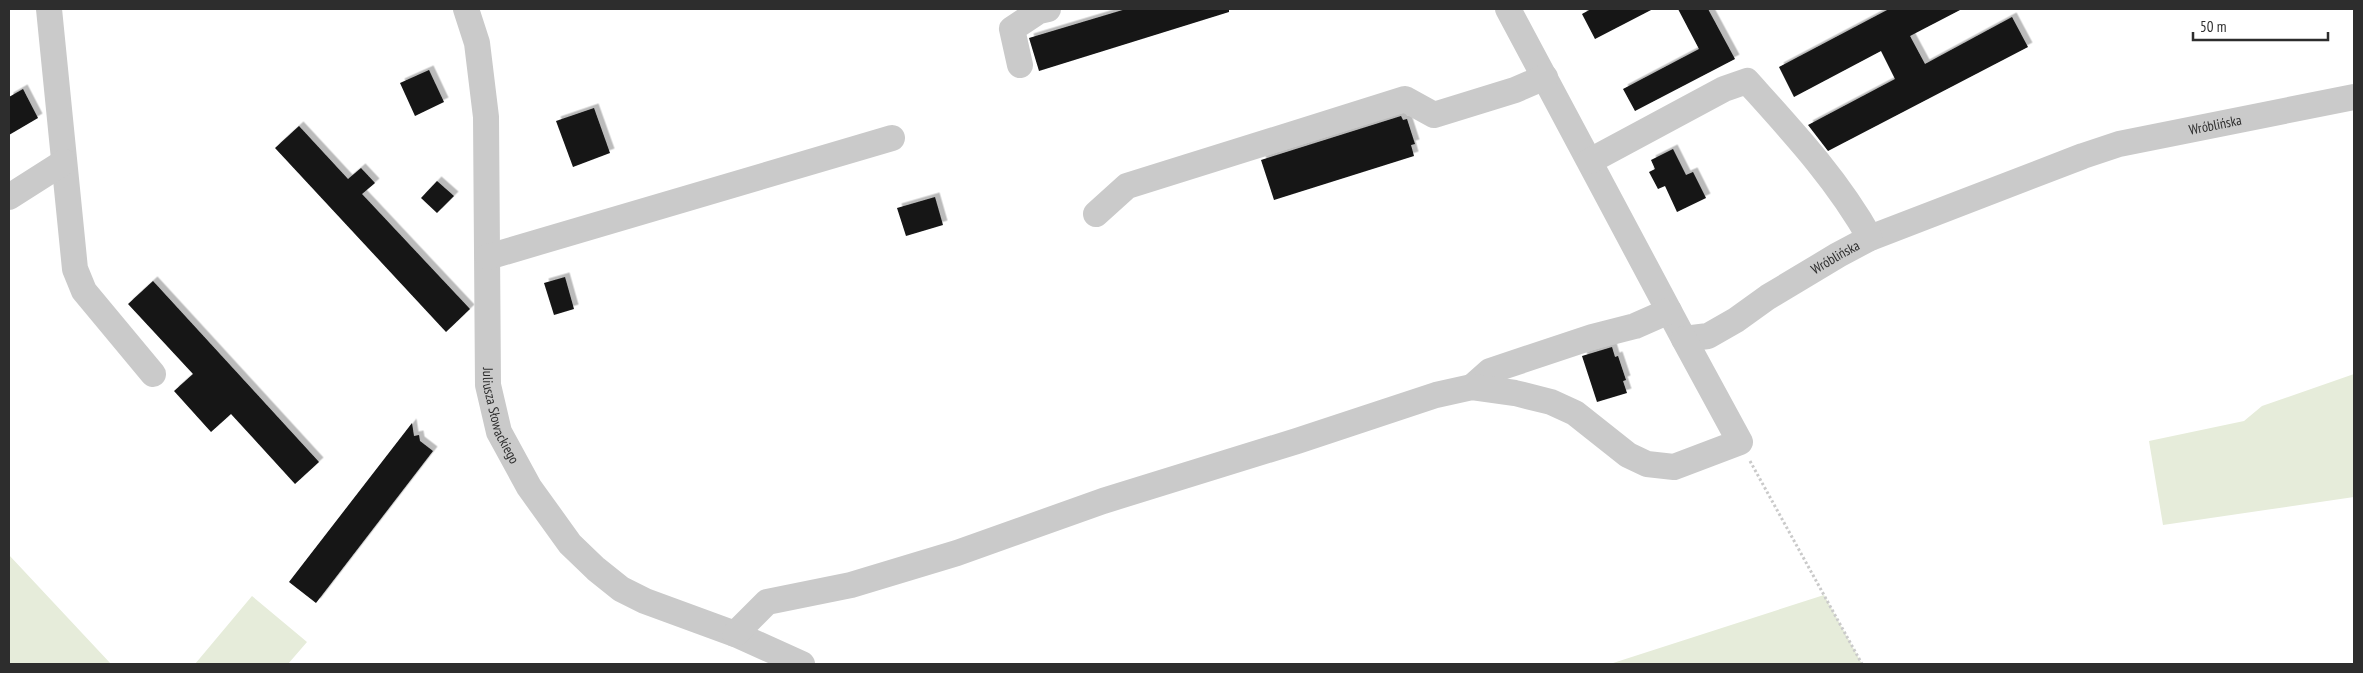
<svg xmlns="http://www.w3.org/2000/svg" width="2363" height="673" font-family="'PT Sans Narrow',sans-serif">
<defs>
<filter id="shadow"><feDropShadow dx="4.5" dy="-4.5" stdDeviation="0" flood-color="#0004"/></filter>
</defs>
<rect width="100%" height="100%" fill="#fff"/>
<path fill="#e6ecda" d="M2354,374V497L2163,525L2149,441L2244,421L2262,406Z
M9,555L111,664H9Z
M1824,595L1862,664H1610Z
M252,596L307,642L288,664H195Z"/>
<path fill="#141414" filter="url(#shadow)" d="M1126,9H1229V12L1039,71L1029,38Z
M1591,9H1653L1595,39L1582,14Z
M1678,9H1708L1735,59L1635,111L1623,89L1699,49Z
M1889,9H1962L1910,36L1925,64L2012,17L2028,47L1828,151L1808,125L1895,79L1881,51L1794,97L1779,67Z
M429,70L444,102L415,116L400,83Z
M23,89L38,118L9,135V97Z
M594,108L610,153L573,167L556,121Z
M1401,116L1403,120L1407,119L1415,144L1411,145L1414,156L1274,200L1261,160Z
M299,126L348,179L361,168L375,183L362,194L470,309L446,332L275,148Z
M1673,149L1686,175L1693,172L1706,198L1677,212L1665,186L1658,189L1649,172L1655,169L1651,160Z
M437,181L454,196L437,213L421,198Z
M935,197L943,225L906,236L897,208Z
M565,277L574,309L554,315L544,283Z
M153,281L319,462L295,484L231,414L211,432L174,391L193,374L128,304Z
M1612,347L1615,357L1618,356L1626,380L1623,381L1627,393L1597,402L1582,356Z
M412,423L414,436L419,435L420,441L433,451L316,603L289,582Z"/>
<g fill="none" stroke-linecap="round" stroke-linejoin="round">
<path stroke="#cacaca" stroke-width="3" stroke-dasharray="2.5 2.5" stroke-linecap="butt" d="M1750,461L1862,664"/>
<g stroke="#cacaca" stroke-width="26">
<path d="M49,9L75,269L84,291L153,374"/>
<path id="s1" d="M466,9L477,43L486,117L488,385L499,432L529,487L570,544L596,569L621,589L645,601L735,634L802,664"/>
<path id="s2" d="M1508,9L1684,339L1708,336L1736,320L1768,297L1838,255L1870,238L2083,156L2119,144L2354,97"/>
<path d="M1020,65L1012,29L1039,11L1048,9"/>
<path d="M1590,161L1724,89L1747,81C1792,131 1837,179 1870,238"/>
<path d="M9,197L64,162"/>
<path d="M1096,214L1127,186L1405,99L1434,115L1515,90L1545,77"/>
<path d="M488,257L892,138"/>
<path d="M1472,387L1490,371L1592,337L1635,326L1669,311"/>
<path d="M735,634L767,602L851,585L957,553L1103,501L1297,441L1436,395L1472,387L1515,393L1551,402L1575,413L1628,455L1647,464L1674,467L1740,442L1684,339"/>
</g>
</g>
<g text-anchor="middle" stroke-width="5" stroke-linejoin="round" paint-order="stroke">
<g font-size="14" fill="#2d2d2d" stroke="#fff">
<text dy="5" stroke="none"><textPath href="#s2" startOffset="952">Wróblińska</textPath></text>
<text dy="5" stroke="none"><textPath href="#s2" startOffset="548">Wróblińska</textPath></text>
<text dy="5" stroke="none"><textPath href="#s1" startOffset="411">Juliusza Słowackiego</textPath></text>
</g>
</g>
<rect width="2363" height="673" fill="none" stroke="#2d2d2d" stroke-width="20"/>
<path d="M2193 32v8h135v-8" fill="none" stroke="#2d2d2d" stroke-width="2.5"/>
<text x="2200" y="32" font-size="15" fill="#2d2d2d" stroke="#ffffff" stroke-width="4" paint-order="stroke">50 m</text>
</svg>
